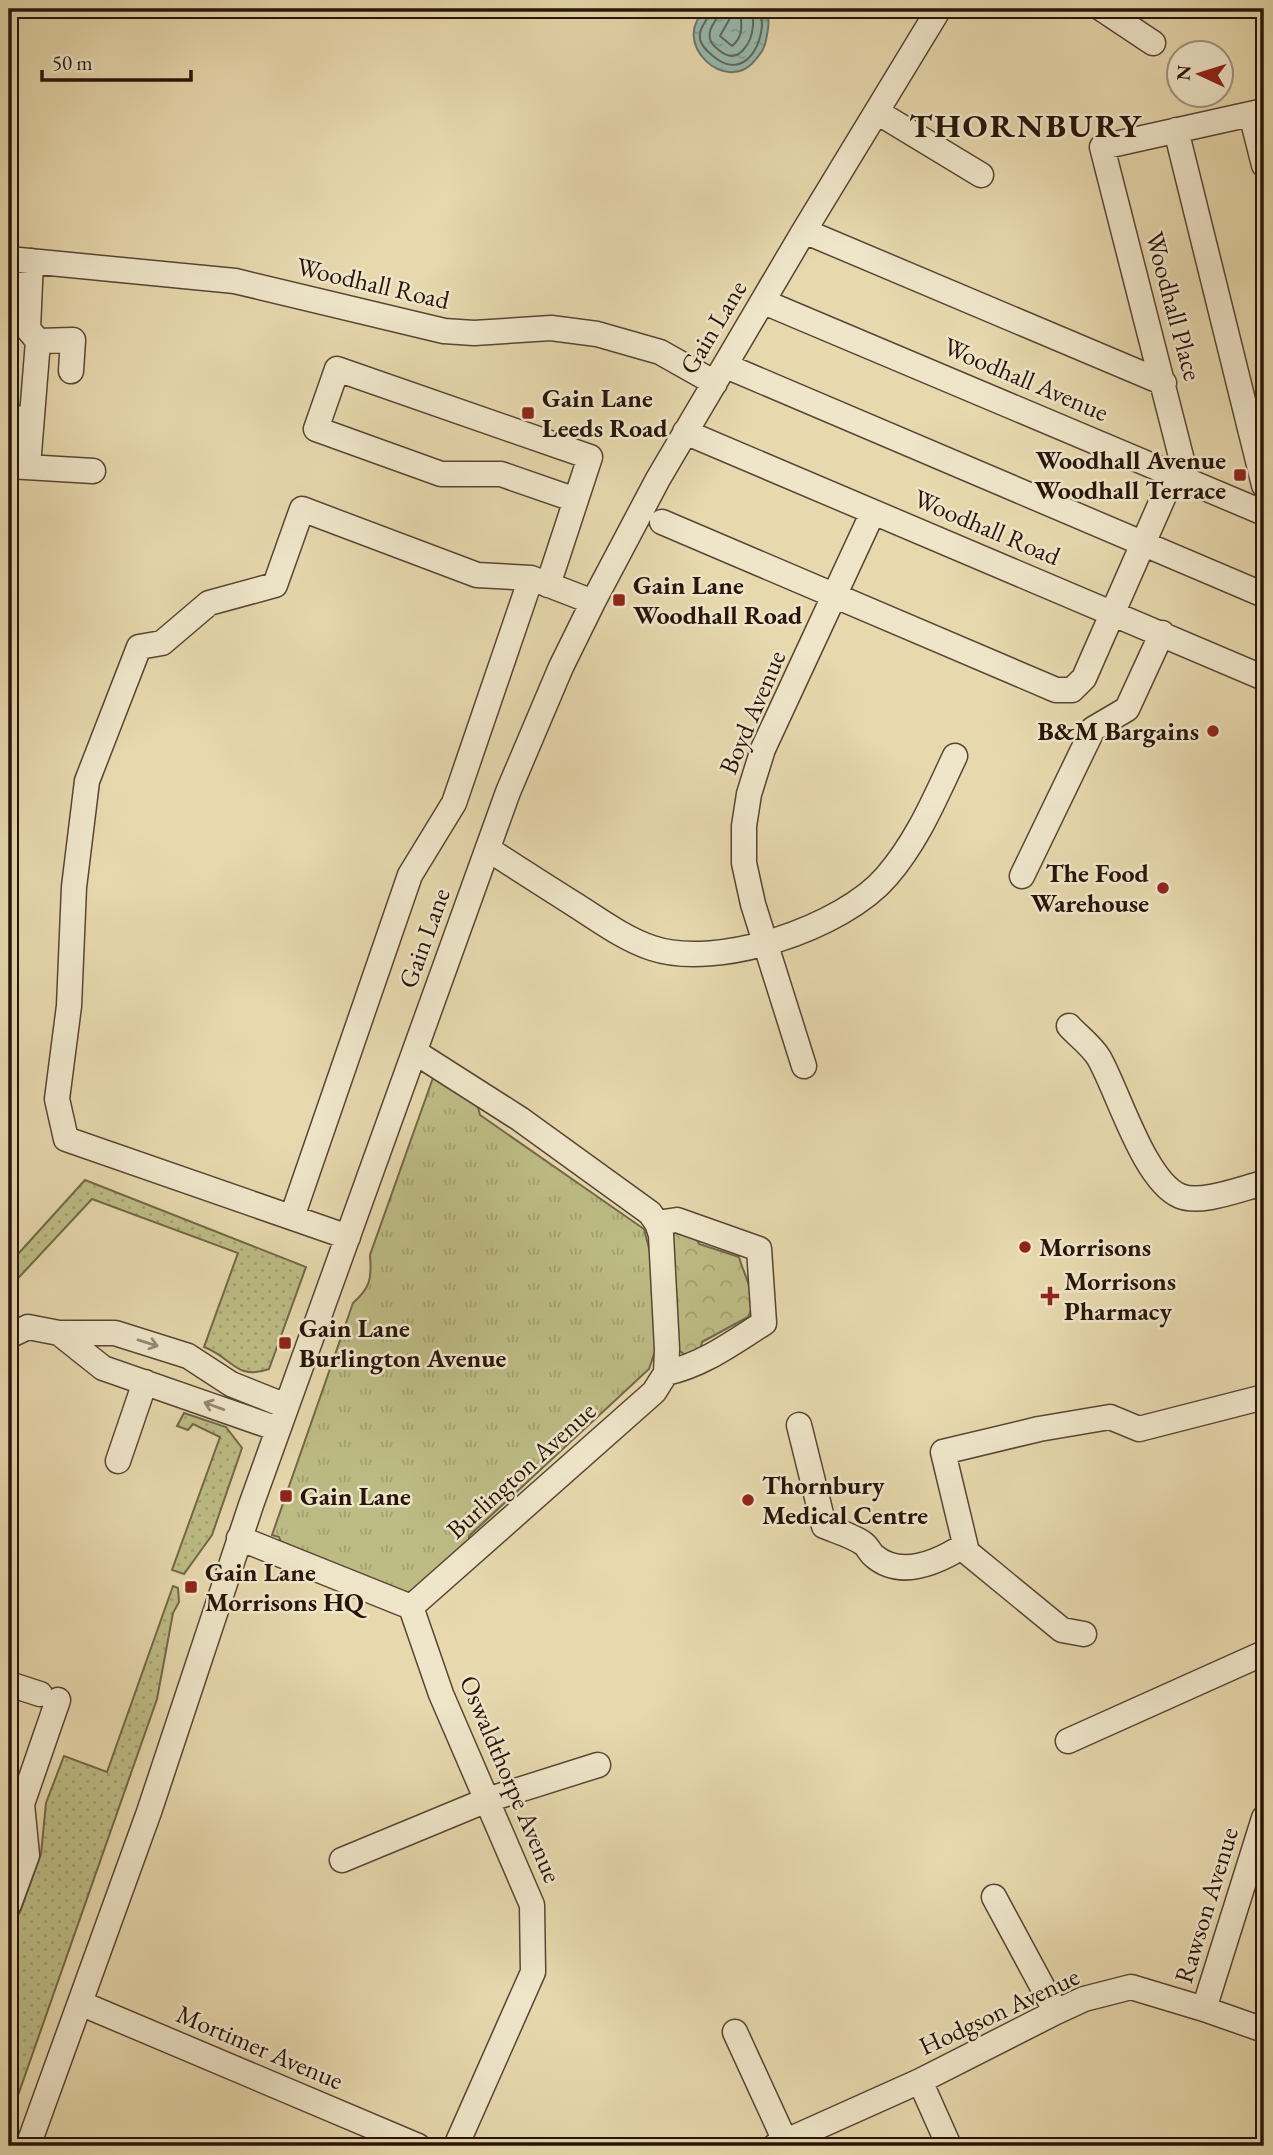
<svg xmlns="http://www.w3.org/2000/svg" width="1273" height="2155" font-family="'EB Garamond',serif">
<defs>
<pattern id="grass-tufts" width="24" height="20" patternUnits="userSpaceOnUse" patternTransform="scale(1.75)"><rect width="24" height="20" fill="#bdbc85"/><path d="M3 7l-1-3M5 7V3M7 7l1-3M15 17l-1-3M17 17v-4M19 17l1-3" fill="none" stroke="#a2a172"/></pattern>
<pattern id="forest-crowns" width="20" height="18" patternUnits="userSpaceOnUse" patternTransform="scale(1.75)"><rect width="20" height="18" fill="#bdbc85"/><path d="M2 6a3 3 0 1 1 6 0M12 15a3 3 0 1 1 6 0" fill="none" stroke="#a2a172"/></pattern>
<pattern id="garden-dots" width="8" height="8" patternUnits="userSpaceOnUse" patternTransform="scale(1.75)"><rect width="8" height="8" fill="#bdbc85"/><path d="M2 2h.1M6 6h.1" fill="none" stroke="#a2a172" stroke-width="1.8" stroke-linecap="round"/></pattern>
<pattern id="water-ripples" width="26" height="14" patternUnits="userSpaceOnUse" patternTransform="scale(1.75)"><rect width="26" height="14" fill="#97b9ad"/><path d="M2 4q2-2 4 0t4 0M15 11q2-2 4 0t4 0" fill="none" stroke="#829e94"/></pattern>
</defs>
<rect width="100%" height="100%" fill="#e7d8ad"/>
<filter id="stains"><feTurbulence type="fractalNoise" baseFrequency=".00286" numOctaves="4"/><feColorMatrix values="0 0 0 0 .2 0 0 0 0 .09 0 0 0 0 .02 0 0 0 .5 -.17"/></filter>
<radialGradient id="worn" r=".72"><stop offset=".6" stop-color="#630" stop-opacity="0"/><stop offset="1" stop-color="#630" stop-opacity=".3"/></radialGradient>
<path fill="url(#grass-tufts)" stroke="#726848" stroke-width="2" d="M434,1075L478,1107L480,1115L644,1229L656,1275L660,1336L649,1369L469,1536V1544L406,1597L281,1542L279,1537L272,1535L353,1303C370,1288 372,1279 370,1255Z"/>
<path fill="url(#forest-crowns)" stroke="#726848" stroke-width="2" d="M675,1232L694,1234L699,1244L739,1257C744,1276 759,1298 748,1317L702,1342L700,1352L687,1356L678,1350L672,1234Z"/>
<path fill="url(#garden-dots)" stroke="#726848" stroke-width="2" d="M85,1180L306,1267L269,1369C235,1381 232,1357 204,1347L238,1253L92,1199L9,1288V1264Z
M184,1413L226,1427L242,1448L212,1535L184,1574L172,1570L220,1437L193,1424L188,1430L177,1426Z
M173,1586L178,1588L179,1602L173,1613L157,1699L9,2121V1928L20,1912L41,1854L46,1803L64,1756L107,1772Z"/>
<path fill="url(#water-ripples)" stroke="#6b776c" stroke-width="2" d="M707,9H765C771,20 768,29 766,40C765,48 761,53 756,59C727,98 667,41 707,9Z"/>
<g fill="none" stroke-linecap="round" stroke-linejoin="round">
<path stroke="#60665c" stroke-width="2" d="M711,9C710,19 698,26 700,39C701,46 708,52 713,56C740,79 760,53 762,25C762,19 760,14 760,9
M720,9C719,20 707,27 710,39C711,44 716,48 720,51C739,66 752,42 753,25C754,19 751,14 751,9
M730,9L729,20L720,36L732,46C745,35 741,24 740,9"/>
<g stroke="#584534" stroke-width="27">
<path id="minor" d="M1102,9L1153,43
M877,112L981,175
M1251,114L1264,165
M1176,130L1264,485
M804,231L1164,383
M9,259L235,281L444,331L474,333L551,328L597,334L660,352L715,383
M764,302L1264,513
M38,341L73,340L71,371
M726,366L1264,595
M9,418L31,419
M685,432L1264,678
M9,466L93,471
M28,466L38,341L28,329L31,261
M1187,480L1102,147L1264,111
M662,522L1056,690H1072L1084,678L1174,473
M548,585L590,457L337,369L316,429L441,474H501L576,500
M488,849C517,868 547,887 577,906C602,922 625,939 652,948C717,970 843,928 887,876C918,840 935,798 955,756
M1022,876L1093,729L1127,709L1162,633
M1069,1026C1078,1036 1092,1046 1099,1058C1118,1091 1144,1181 1180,1196C1201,1205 1242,1188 1264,1183
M804,1066L753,904L744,863V826L749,794L763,749L873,512
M292,1217L410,875L454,803L531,578
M657,1223L677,1220L759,1249L764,1323C732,1343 703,1365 666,1373
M348,1237L66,1139L57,1099L69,1006L74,887L87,781L139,647L162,643L209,603L275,585L302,509L477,575L531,578L593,602
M59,1333L103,1368L278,1429
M9,1336L28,1327L59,1333H115L188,1356L231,1384L286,1406
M799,1425L824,1526C836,1531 854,1536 864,1544C868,1547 870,1553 874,1556C902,1580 940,1561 965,1545
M118,1461L145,1382
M239,1538L411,1607L441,1694L532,1905L533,1972L456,2146
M411,1607L654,1392L666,1373L667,1349L661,1235L657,1223L650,1213L520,1119L415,1052
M1084,1634L1062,1630L967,1552L943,1452L1039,1429L1110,1417L1139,1429L1264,1397
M9,1684L40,1694
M1068,1741L1264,1653
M9,1832L22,1804L58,1700
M342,1860L487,1800L598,1765
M994,1897L1056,2012
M9,1904L27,1855L22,1804
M80,2003L418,2146
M1204,2009L1264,1818
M735,2032L785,2141
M920,2081L949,2146
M28,2146L149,1812L251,1505L508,792L561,667L593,602L658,479L804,231L939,9
M775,2146L920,2081L1056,2012L1084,1999L1131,1987L1204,2009L1264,2030"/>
</g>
<use href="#minor" stroke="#efe6ca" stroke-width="24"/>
</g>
<defs><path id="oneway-shaft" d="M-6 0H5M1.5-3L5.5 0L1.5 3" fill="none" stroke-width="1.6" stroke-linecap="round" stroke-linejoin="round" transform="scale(1.75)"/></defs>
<g stroke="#958874">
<use href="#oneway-shaft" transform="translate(148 1343) rotate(17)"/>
<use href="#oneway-shaft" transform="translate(214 1406) rotate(-160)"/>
</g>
<g fill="#8f2418" stroke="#efe6ca" stroke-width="2.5">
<rect x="521" y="406" width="14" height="14" rx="3.5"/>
<rect x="1233" y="468" width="14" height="14" rx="3.5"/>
<rect x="612" y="593" width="14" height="14" rx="3.5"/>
<circle cx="1213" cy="731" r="7"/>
<circle cx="1163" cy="888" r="7"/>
<circle cx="1025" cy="1247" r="7"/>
<path d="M1046.5 1285.5h7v7h7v7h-7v7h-7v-7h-7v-7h7z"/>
<rect x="278" y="1336" width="14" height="14" rx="3.5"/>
<rect x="279" y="1489" width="14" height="14" rx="3.5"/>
<circle cx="748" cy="1500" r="7"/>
<rect x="184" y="1580" width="14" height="14" rx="3.5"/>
</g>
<g text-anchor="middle" stroke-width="5" stroke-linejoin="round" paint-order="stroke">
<g font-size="26" fill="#28140b" stroke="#efe6ca">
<text transform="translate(373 283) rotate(13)" y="9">Woodhall Road</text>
<text transform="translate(1174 306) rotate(75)" y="9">Woodhall Place</text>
<text transform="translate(713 327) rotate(-59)" y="9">Gain Lane</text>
<text transform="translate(1026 379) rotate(23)" y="9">Woodhall Avenue</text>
<text transform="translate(987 527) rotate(23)" y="9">Woodhall Road</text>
<text transform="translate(752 712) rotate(-67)" y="9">Boyd Avenue</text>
<text transform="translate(424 938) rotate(-70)" y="9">Gain Lane</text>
<text transform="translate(521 1470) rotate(-42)" y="9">Burlington Avenue</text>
<text transform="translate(511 1779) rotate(67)" y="9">Oswaldthorpe Avenue</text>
<text transform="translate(1206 1905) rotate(-73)" y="9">Rawson Avenue</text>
<text transform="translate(999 2011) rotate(-25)" y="9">Hodgson Avenue</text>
<text transform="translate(260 2047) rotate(23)" y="9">Mortimer Avenue</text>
</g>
<g font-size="26" font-weight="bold" fill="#28140b" stroke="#efe6ca" text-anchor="start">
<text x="542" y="407">Gain Lane<tspan x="542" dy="30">Leeds Road</tspan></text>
<text x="1226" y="469" text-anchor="end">Woodhall Avenue<tspan x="1226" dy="30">Woodhall Terrace</tspan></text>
<text x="633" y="594">Gain Lane<tspan x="633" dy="30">Woodhall Road</tspan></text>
<text x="1199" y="740" text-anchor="end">B&amp;M Bargains</text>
<text x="1149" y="882" text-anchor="end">The Food<tspan x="1149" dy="30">Warehouse</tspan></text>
<text x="1039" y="1256">Morrisons</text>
<text x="1064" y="1290">Morrisons<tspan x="1064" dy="30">Pharmacy</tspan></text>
<text x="299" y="1337">Gain Lane<tspan x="299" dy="30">Burlington Avenue</tspan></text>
<text x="762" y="1494">Thornbury<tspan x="762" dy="30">Medical Centre</tspan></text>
<text x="300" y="1505">Gain Lane</text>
<text x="205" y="1581">Gain Lane<tspan x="205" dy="30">Morrisons HQ</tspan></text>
</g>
<g font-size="33" font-weight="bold" letter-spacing="2" fill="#28140b" stroke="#efe6ca">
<text x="1026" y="137">THORNBURY</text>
</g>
</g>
<rect width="1273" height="2155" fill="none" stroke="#e7d8ad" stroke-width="35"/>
<rect x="10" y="10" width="1252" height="2134" fill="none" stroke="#28140b" stroke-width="3.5"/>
<rect x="18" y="18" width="1238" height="2120" fill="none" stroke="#28140b" stroke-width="2"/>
<g transform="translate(1200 74) rotate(274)"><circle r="33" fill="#efe6ca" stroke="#9f927e" stroke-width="2"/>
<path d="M0-5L12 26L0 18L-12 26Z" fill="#8f2418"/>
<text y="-10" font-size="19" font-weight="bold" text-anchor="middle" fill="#28140b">N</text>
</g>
<path d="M42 70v10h149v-10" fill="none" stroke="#28140b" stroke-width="3.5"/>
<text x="52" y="70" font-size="21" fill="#28140b" stroke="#efe6ca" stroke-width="5" paint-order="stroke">50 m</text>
<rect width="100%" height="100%" filter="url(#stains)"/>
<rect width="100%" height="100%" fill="url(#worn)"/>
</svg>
